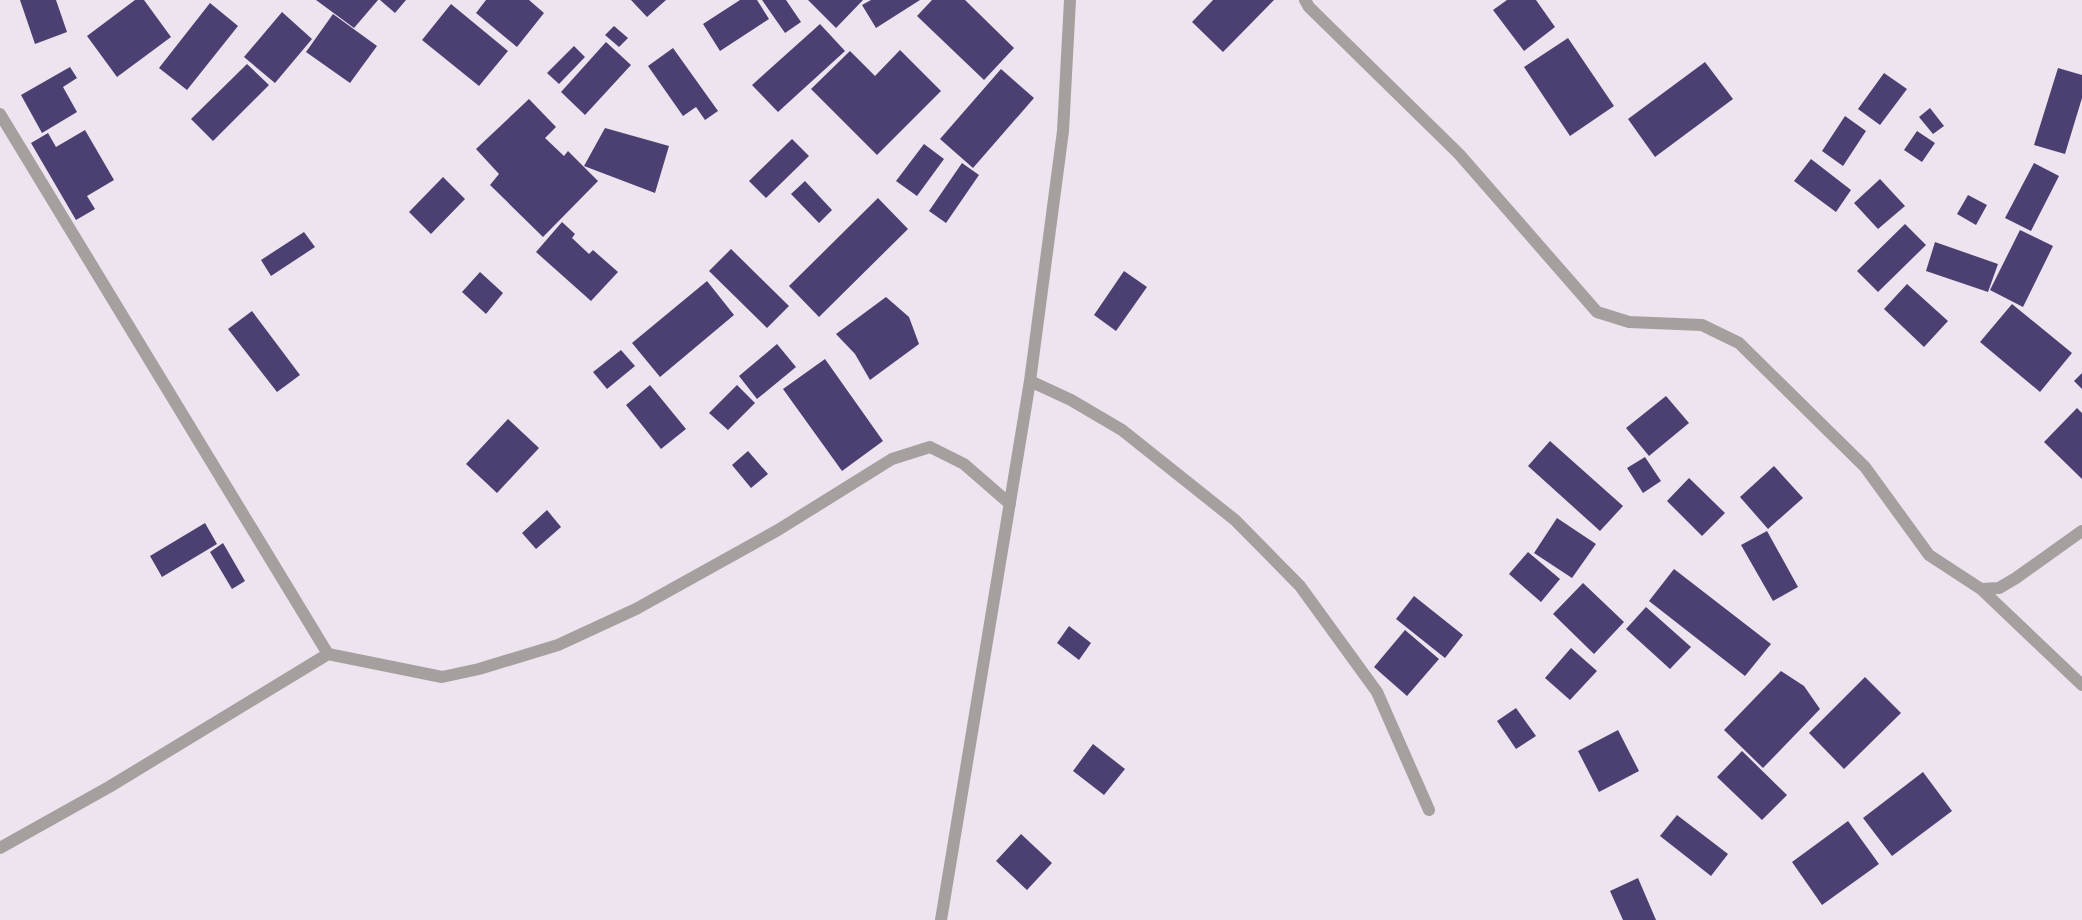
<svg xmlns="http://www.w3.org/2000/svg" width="2082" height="920" font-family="Georgia,serif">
<rect width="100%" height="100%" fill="#ede4ef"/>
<path fill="#4c4072" d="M20,0H56L67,32L35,44Z
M135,0H144L171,37L117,77L87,36Z
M316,0H378L354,28Z
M380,0H406L395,13Z
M486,0H529L544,13L517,47L476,13Z
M631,0H666L647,17Z
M740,0H757L769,19L720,51L703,24Z
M762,0H786L801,22L785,33Z
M808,0H863L836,28Z
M871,0H920L876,28L862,5Z
M932,0H965L1014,48L984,80L917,16Z
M1213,0H1274L1223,52L1192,22Z
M1507,0H1536L1555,27L1524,51L1493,10Z
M210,3L238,26L187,90L159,68Z
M451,4L508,51L479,86L422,40Z
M282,12L312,39L275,83L244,57Z
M333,14L377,46L350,83L306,52Z
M820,24L845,51L778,112L752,85Z
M614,26L628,38L619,47L605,35Z
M1568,38L1614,106L1570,136L1524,67Z
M606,42L631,65L585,115L561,92Z
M574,46L585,57L559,84L547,73Z
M673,48L718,111L705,120L696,107L683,116L648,66Z
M900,50L941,91L877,155L811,89L850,51L875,76Z
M1705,62L1733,99L1655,157L1628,119Z
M247,64L269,85L213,141L191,119Z
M70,67L77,78L63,87L77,112L42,133L21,95Z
M2058,68L2082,75V98L2065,154L2034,145Z
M1001,69L1034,98L973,168L940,139Z
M1884,73L1907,89L1880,125L1858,109Z
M529,99L556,127L545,138L564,156L568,151L598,181L543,237L490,185L499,174L476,149Z
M1930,108L1944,126L1933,134L1919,117Z
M1845,116L1866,131L1843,166L1822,151Z
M605,128L669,146L655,193L584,166Z
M85,130L114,180L87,196L95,209L76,220L31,143L48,133L56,147Z
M1917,131L1935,143L1922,162L1904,150Z
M792,139L809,156L766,198L749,181Z
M924,144L944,159L917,196L896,181Z
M1811,159L1851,190L1836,212L1794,181Z
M962,163L979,175L946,223L929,211Z
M2034,163L2059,176L2031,231L2005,218Z
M443,177L465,199L431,234L409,212Z
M1880,179L1905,206L1878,229L1854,203Z
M805,181L832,210L819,223L791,194Z
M1968,195L1987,205L1976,225L1957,214Z
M878,198L908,229L819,317L789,286Z
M562,222L575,234L572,238L589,254L593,250L618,272L591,301L536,252Z
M1905,224L1926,245L1878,292L1857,271Z
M2020,230L2053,246L2023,307L1990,290Z
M304,232L315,247L271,276L261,260Z
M1935,242L1998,264L1988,292L1926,271Z
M731,249L789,306L767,328L709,271Z
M1124,271L1147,287L1116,331L1094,315Z
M480,272L503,293L486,314L462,292Z
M707,281L734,315L660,377L632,343Z
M1907,284L1948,321L1924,347L1884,309Z
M886,297L909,317L919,344L870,380L855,354L836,334Z
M2012,304L2072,353L2040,392L1980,342Z
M252,311L300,375L277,392L228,329Z
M777,344L796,367L757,399L739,376Z
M621,350L635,366L607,389L593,372Z
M825,359L883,441L842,471L783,389Z
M2082,373V389L2074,381Z
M650,385L686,429L661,449L626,405Z
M737,385L755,403L728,430L709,413Z
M1666,396L1689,423L1649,456L1626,428Z
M2077,408L2082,413V479L2044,442Z
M508,419L539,448L497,493L466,464Z
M1550,441L1623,506L1600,531L1528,466Z
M748,451L768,474L751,488L732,465Z
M1645,457L1661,481L1643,493L1627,468Z
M1774,466L1803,498L1768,529L1740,497Z
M1689,478L1725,513L1702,536L1667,501Z
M547,510L561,527L536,549L522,533Z
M1557,518L1596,544L1572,578L1534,553Z
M205,523L217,544L162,577L150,556Z
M1767,531L1798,587L1773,601L1741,545Z
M223,543L245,581L232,589L210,552Z
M1528,552L1560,579L1541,602L1509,574Z
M1674,569L1771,644L1745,676L1649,601Z
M1583,583L1624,622L1594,654L1553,614Z
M1414,596L1463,635L1445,658L1396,619Z
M1646,607L1691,647L1670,669L1626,629Z
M1069,626L1091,643L1079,660L1057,643Z
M1405,630L1439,659L1407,696L1374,667Z
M1571,648L1597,671L1570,700L1545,678Z
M1781,671L1804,686L1820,709L1763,768L1724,730Z
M1865,677L1901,713L1844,769L1809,733Z
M1516,708L1536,736L1516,749L1497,721Z
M1618,730L1639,771L1599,792L1578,751Z
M1093,744L1125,769L1104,795L1073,771Z
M1742,751L1787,795L1762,820L1717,777Z
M1923,772L1952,811L1892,856L1863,818Z
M1677,815L1728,854L1711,876L1660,836Z
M1848,821L1879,864L1822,905L1792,862Z
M1021,834L1052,863L1027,890L996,861Z
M1638,878L1656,920H1623L1610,891Z"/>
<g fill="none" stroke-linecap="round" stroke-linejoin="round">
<path stroke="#a59f9d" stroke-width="12" d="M1305,0L1309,7L1459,154L1597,312L1629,322L1702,325L1739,343L1865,467L1929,555L1981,589L1999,588L2016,578L2082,531
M0,114L328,654
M1030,381L1071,400L1122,430L1235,520L1300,586L1377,692L1429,810
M1981,589L2082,685
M0,848L109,787L328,654L442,677L479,669L558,645L636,609L778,530L892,459L930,447L964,464L1010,504
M941,920L1030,381L1063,131L1070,0"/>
</g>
</svg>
